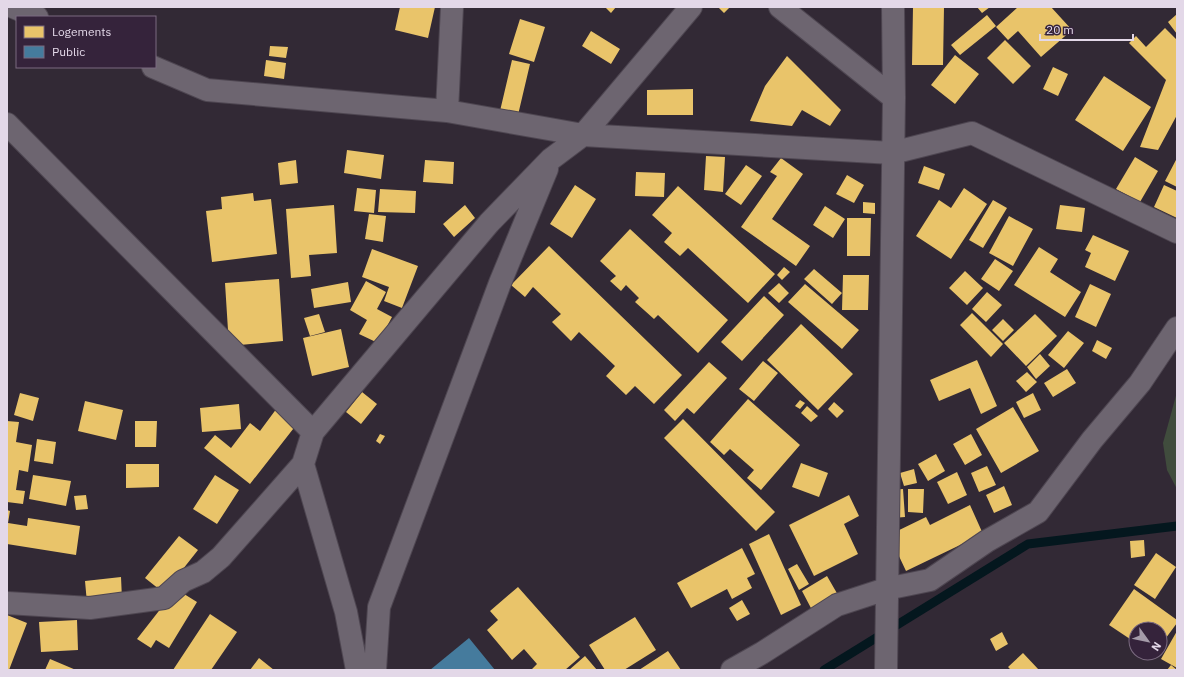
<svg xmlns="http://www.w3.org/2000/svg" width="1184" height="677" font-family="'IBM Plex Sans',sans-serif">
<rect width="100%" height="100%" fill="#322935"/>
<path fill="#404c3d" d="M1177,392V489L1167,470L1163,443Z"/>
<path fill="#e9c46a" d="M400,7H435L428,38L395,30Z
M605,7H616L611,13Z
M718,7H730L724,13Z
M913,7H944L943,65H912Z
M977,7H990L982,13Z
M1018,7H1051L1072,30L1041,57L1018,31L1008,40L996,27Z
M1177,14V34L1168,22Z
M987,15L996,26L960,55L951,45Z
M520,19L545,27L534,62L509,54Z
M1165,28L1177,40V115L1158,150L1140,147L1166,80L1129,43L1136,36L1146,47Z
M591,31L620,49L611,64L582,46Z
M1005,40L1031,66L1013,84L987,58Z
M270,46L288,47L286,58L269,56Z
M955,55L979,74L955,104L931,85Z
M787,56L841,110L830,126L802,110L792,126L750,121L765,86Z
M266,60L286,63L284,79L264,76Z
M512,60L530,64L518,115L500,111Z
M1053,67L1068,74L1058,96L1043,89Z
M1104,76L1151,107L1123,151L1075,120Z
M693,89V115H647V90Z
M347,150L384,155L381,179L344,173Z
M706,156L725,157L723,192L704,190Z
M1135,157L1158,171L1140,202L1116,189Z
M781,158L803,174L772,219L810,246L796,266L741,227L777,176L770,172Z
M1177,158V187L1165,181Z
M296,160L298,183L280,185L278,163Z
M425,160L454,162L453,184L423,182Z
M746,165L762,176L741,205L725,194Z
M924,166L945,174L939,190L918,183Z
M636,172L665,173L664,197L635,196Z
M847,175L864,185L854,203L836,194Z
M575,185L596,199L572,238L550,224Z
M1164,185L1177,191V218L1154,207Z
M678,186L775,274L748,303L688,248L680,256L664,242L672,233L652,215Z
M357,188L376,190L374,213L354,211Z
M964,188L987,204L951,259L916,236L939,200L951,208Z
M380,189L416,191L415,213L378,212Z
M253,193L254,201L271,199L277,254L212,262L206,211L222,209L221,197Z
M993,200L1007,208L983,248L969,240Z
M863,202L875,203V214L863,213Z
M334,205L337,253L309,255L311,276L291,278L286,209Z
M465,205L475,218L454,237L443,224Z
M1060,205L1085,208L1082,232L1056,229Z
M825,206L845,219L833,238L813,225Z
M369,214L386,216L383,242L365,239Z
M1009,216L1033,229L1013,266L989,253Z
M847,218H871L870,256H847Z
M630,229L728,320L698,353L658,315L654,319L635,302L639,298L626,285L621,291L610,281L616,276L600,261Z
M1093,235L1129,251L1115,281L1085,267L1091,253L1085,250Z
M549,246L682,375L654,404L635,386L626,395L606,376L615,366L579,332L571,341L552,322L561,314L533,287L525,297L511,285Z
M1039,247L1058,259L1050,272L1081,292L1065,317L1014,285Z
M372,249L418,266L402,308L384,301L389,287L362,277Z
M995,259L1013,271L999,291L981,279Z
M784,267L790,272L782,280L777,275Z
M814,269L842,293L832,304L804,279Z
M965,271L983,288L967,305L949,288Z
M843,275H869L868,310H842Z
M279,279L283,341L229,346L225,283Z
M366,281L386,292L377,309L392,317L378,343L359,334L367,320L350,310Z
M348,282L351,302L314,308L311,289Z
M779,283L789,293L779,303L768,293Z
M805,284L859,330L842,349L788,302Z
M1090,284L1111,294L1096,327L1075,317Z
M987,292L1002,305L986,322L972,309Z
M764,296L784,315L742,361L721,342Z
M972,313L1003,344L991,357L960,325Z
M319,314L325,332L310,336L304,318Z
M1035,314L1057,336L1026,366L1004,343Z
M1003,319L1014,330L1003,341L992,330Z
M801,324L853,374L818,410L767,360Z
M341,329L349,367L312,376L303,338Z
M1068,331L1084,343L1064,368L1048,355Z
M1097,340L1112,348L1106,359L1092,351Z
M1040,354L1050,366L1036,379L1027,367Z
M977,360L997,406L981,414L970,388L939,401L930,380Z
M763,361L778,373L754,401L739,389Z
M709,362L727,378L694,414L687,408L675,421L664,410Z
M1067,369L1076,383L1053,397L1044,383Z
M1027,372L1037,382L1026,392L1016,381Z
M362,392L377,404L361,424L346,412Z
M20,393L39,398L33,421L14,415Z
M1033,393L1041,410L1024,418L1016,402Z
M748,399L800,445L761,490L747,478L754,470L730,449L724,455L710,442Z
M800,400L805,403L800,409L795,406Z
M85,401L123,410L116,440L78,431Z
M834,402L844,411L837,418L828,409Z
M239,404L241,429L202,432L200,408Z
M807,406L818,416L811,422L801,413Z
M1013,407L1039,451L1001,473L976,429Z
M277,408L297,424L250,484L204,448L215,435L231,448L250,423L260,431Z
M683,419L775,512L756,531L664,438Z
M7,421L19,422L16,442L32,445L28,472L19,470L16,490L25,491L23,504L7,502Z
M135,421H157L156,447H135Z
M380,434L385,436L380,444L376,441Z
M971,434L982,455L965,465L953,444Z
M37,439L56,442L53,464L34,461Z
M936,454L945,471L928,481L918,464Z
M801,463L828,473L819,497L792,487Z
M126,464H159V487L126,488Z
M987,466L996,485L979,492L971,473Z
M914,469L917,483L904,486L900,473Z
M957,472L967,495L948,504L937,482Z
M33,475L71,481L66,506L29,499Z
M215,475L239,490L217,524L193,509Z
M1004,486L1012,505L994,513L986,495Z
M903,489L905,517L892,518L890,490Z
M908,489H924L923,513L908,512Z
M86,495L88,509L76,510L74,496Z
M849,495L859,516L844,524L858,554L814,576L789,525Z
M970,505L983,534L906,571L889,535L926,517L930,525Z
M7,510L10,511L8,523L27,526L28,518L80,526L76,555L7,544Z
M769,534L801,605L781,615L749,544Z
M179,536L198,550L164,593L145,578Z
M1144,540L1145,556L1131,558L1130,541Z
M742,548L755,574L747,578L752,588L732,599L727,589L691,608L677,583Z
M1156,553L1176,567L1155,599L1134,585Z
M797,564L809,584L799,590L788,569Z
M827,576L838,595L812,610L802,591Z
M121,577L122,599L87,603L85,581Z
M518,587L580,657L565,670H531L537,664L524,649L512,660L487,630L498,620L490,611Z
M176,589L197,602L169,648L156,640L151,648L137,639Z
M1134,589L1177,620V623L1160,646V629H1136V643L1109,625Z
M742,600L750,614L737,621L729,608Z
M210,614L237,632L211,670H173Z
M7,615L27,623L9,670H7Z
M635,617L656,650L624,670H605L589,645Z
M77,620L78,650L41,652L39,622Z
M1177,631V668L1161,659Z
M1002,632L1008,644L996,651L990,639Z
M668,651L681,670H639Z
M1023,653L1039,670H1011L1008,667Z
M585,656L597,670H569Z
M259,658L274,670H250Z
M50,659L76,670H45Z
M1171,665L1177,670H1167Z"/>
<path fill="#457b9d" d="M469,638L495,670H430Z"/>
<g fill="none" stroke-linecap="round" stroke-linejoin="round">
<path stroke="#04171e" stroke-width="9" d="M824,670L1028,544L1177,526"/>
<g stroke="#4e4651" stroke-width="24">
<path id="minor" d="M13,7L37,17
M780,7L894,98
M153,67L207,90L447,111L583,135L892,153L972,133L1177,232
M447,111L452,7
M7,124L313,432
M303,464L346,612L357,670
M7,603L90,608L164,598L183,581L203,572L221,557L303,464L313,432L489,223L551,159L583,135L691,7
M375,670L379,607L500,283L547,169
M732,670L762,653L837,605L886,589L930,580L987,541L1038,512L1092,440L1140,383L1177,328
M886,670L894,98L893,7"/>
</g>
<use href="#minor" stroke="#6d6570" stroke-width="22"/>
</g>
<rect width="1184" height="677" fill="none" stroke="#e3d8e8" stroke-width="16"/>
<rect x="16" y="16" width="140" height="52" fill="#35233b" stroke="#7b6b80"/>
<rect x="24" y="26" width="20" height="12" fill="#e9c46a" stroke="#7b6b80"/>
<text x="52" y="36" font-size="12" fill="#e3d8e8">Logements</text>
<rect x="24" y="46" width="20" height="12" fill="#457b9d" stroke="#7b6b80"/>
<text x="52" y="56" font-size="12" fill="#e3d8e8">Public</text>
<g transform="translate(1148 641) rotate(123)"><circle r="19" fill="#35233b" stroke="#7b6b80"/>
<path d="M0-3L7 15L0 10L-7 15Z" fill="#a59ba9"/>
<text y="-6" font-size="11" font-weight="bold" text-anchor="middle" fill="#e3d8e8">N</text>
</g>
<path d="M1040 34v6h93v-6" fill="none" stroke="#e3d8e8" stroke-width="2"/>
<text x="1046" y="34" font-size="12" fill="#e3d8e8" stroke="#35233b" stroke-width="3" paint-order="stroke">20 m</text>
</svg>
